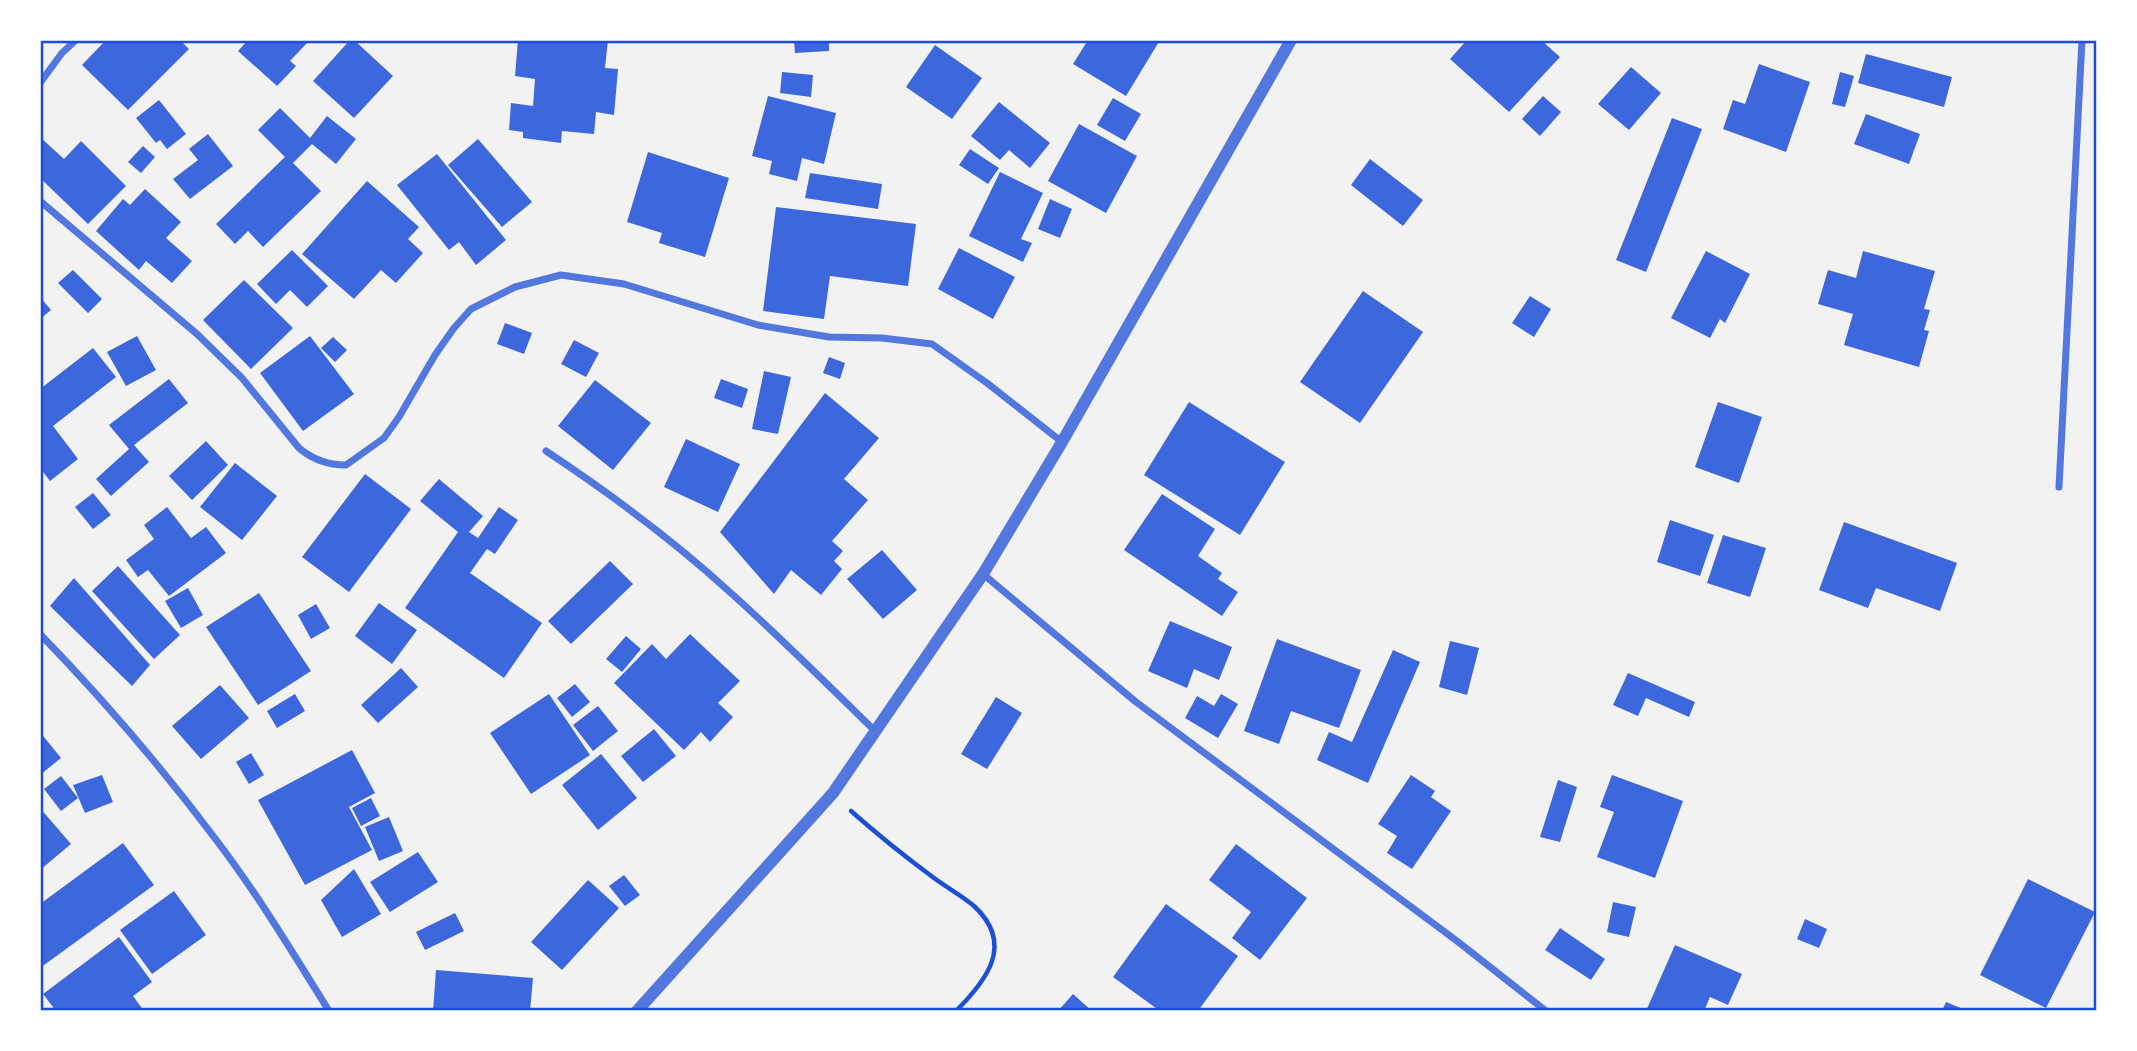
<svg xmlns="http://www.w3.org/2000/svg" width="2137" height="1051" font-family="'Titillium Web',sans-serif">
<rect width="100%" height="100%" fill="#f2f2f2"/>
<path fill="#3d67dc" d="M106,40H180L189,49L128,110L82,65Z
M248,40H304L307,43L290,61L296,66L277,86L238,51Z
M350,40H354L393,76L354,118L313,81Z
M518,40H608L605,68L618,69L614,115L596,112L594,134L562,131L561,143L523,138V132L509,130L511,103L533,106L535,79L515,76Z
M794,40H829V51L795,53Z
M1088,40H1160L1126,96L1073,64Z
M1467,40H1541L1560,57L1509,112L1450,59Z
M935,45L982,78L952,119L906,87Z
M1866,54L1952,77L1944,107L1858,83Z
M1759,64L1810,82L1786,152L1723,129L1733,100L1745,104Z
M1631,67L1661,93L1629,130L1598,104Z
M782,72L813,75L811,97L780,93Z
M1840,72L1854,76L1845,107L1832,104Z
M768,96L836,113L824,164L802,158L797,181L769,174L772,161L752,156Z
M1543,96L1561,112L1540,136L1522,119Z
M1113,98L1141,114L1125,141L1097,125Z
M159,100L186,134L167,149L160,140L156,143L136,118Z
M999,102L1050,143L1030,168L1009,150L1000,160L971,136Z
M280,108L310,138L327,116L356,139L336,164L312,144L293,163L321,191L263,247L248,231L235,244L216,224L285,157L258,130Z
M1866,114L1920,134L1909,164L1854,144Z
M1672,118L1702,129L1646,272L1616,260Z
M1079,124L1137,156L1106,213L1048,181Z
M208,134L233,166L190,199L173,179L198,160L189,149Z
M40,137L64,159L81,141L126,186L88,224L40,178Z
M478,139L532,202L502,227L448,165Z
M143,146L155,157L141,173L128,162Z
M970,149L999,168L988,184L959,165Z
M648,152L729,178L705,257L659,243L662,233L627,222Z
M437,154L506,240L476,265L459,242L449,250L397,185Z
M1370,159L1423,200L1403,226L1351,185Z
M1000,172L1043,193L1021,239L1032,243L1023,262L969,236Z
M810,173L882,184L878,209L805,198Z
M367,181L419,227L408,239L423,253L396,283L381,270L354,299L302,254Z
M145,189L181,222L166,238L192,261L172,283L146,261L139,270L96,231L123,199L130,205Z
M1050,199L1072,209L1060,238L1038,229Z
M776,207L916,224L908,286L830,276L824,319L763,311Z
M959,248L1015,277L993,319L938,289Z
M292,250L328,286L307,307L290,290L276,304L257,284Z
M1706,251L1750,274L1725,323L1720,319L1710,338L1671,318Z
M1863,251L1935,271L1924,309L1930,310L1924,330L1929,331L1919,367L1844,345L1853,314L1818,304L1828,270L1856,278Z
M73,270L102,299L88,313L58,283Z
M244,280L293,328L251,369L203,320Z
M1363,291L1423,332L1360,423L1300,382Z
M1530,296L1551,309L1534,337L1512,323Z
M40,297L51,310L40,319Z
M505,323L532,333L524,354L497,344Z
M137,336L156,370L126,386L107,352Z
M310,336L354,394L303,431L260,373Z
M333,337L347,350L335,362L321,348Z
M574,340L599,353L586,377L561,364Z
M93,348L116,377L53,426L78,459L50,481L40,468V389Z
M829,357L845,363L840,379L823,373Z
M764,371L791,377L778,434L752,429Z
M169,379L188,403L134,445L149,462L111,496L96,479L129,449L109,425Z
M721,379L748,389L742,408L714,398Z
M595,380L651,423L613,470L558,426Z
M825,393L879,438L844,479L868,500L832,541L843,551L834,561L842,569L821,595L791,570L774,594L720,532Z
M1189,402L1285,462L1240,535L1144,475Z
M1718,402L1762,417L1739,483L1695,467Z
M686,439L740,464L718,512L664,487Z
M206,441L228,465L192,500L169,476Z
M235,463L277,496L242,540L200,507Z
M365,474L411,509L349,592L302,557Z
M439,479L483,516L469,532L478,538L499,507L518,520L495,554L487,549L470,573L542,623L504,678L405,608L458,532L420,501Z
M93,493L111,515L93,529L75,507Z
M1162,494L1215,529L1198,556L1222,573L1218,579L1238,592L1222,616L1124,550Z
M167,507L191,538L206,527L226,553L169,596L148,570L138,577L126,560L154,539L144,525Z
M1670,520L1714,535L1700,576L1657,562Z
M1844,522L1957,563L1940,611L1876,588L1868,608L1819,590Z
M1723,535L1766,548L1750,597L1707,583Z
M882,550L917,590L883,619L847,579Z
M610,561L633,584L571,644L548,621Z
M118,566L180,635L154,659L92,591Z
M74,578L150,665L132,686L50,606Z
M188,588L203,615L181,628L165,601Z
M259,593L311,671L258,705L206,627Z
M379,603L417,630L392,664L355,636Z
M316,604L330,628L311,639L298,615Z
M1170,621L1232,647L1219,680L1194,669L1187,688L1148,671Z
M690,634L740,681L718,703L733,717L710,742L701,732L684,750L614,683L652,644L666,659Z
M626,636L641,649L622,672L606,659Z
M1277,639L1361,670L1339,728L1291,711L1279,744L1244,731Z
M1450,641L1479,648L1467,695L1439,687Z
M1393,650L1420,662L1368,783L1317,760L1329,732L1352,742Z
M401,668L418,687L378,723L361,705Z
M1628,673L1695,702L1689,717L1646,698L1638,716L1613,705Z
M575,684L590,702L572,717L557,698Z
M220,685L249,718L201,759L172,726Z
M295,694L305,711L277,728L267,711Z
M549,694L590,755L531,794L490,733Z
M1221,694L1238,704L1218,738L1185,718L1197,696L1214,706Z
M996,697L1022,713L987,769L961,754Z
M598,706L618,731L593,751L573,725Z
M654,729L676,756L643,782L621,756Z
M40,732L61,758L40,775Z
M352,750L375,793L349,807L372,850L305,885L258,800Z
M251,753L264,775L249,784L236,762Z
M601,754L637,798L598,830L562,785Z
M102,775L113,802L85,813L73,785Z
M1411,775L1435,791L1431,797L1451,811L1412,869L1387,853L1397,836L1378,824Z
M1612,775L1683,801L1655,878L1597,857L1614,812L1600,807Z
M61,776L78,798L61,811L44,789Z
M1558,780L1577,787L1560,842L1540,837Z
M371,798L380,816L361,826L352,808Z
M40,808L71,844L40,870Z
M389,817L403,851L379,861L365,827Z
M123,843L154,885L40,968V904Z
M1236,844L1307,898L1260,960L1232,938L1251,912L1209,880Z
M418,852L438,882L390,912L370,882Z
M354,869L381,914L342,937L321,900Z
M624,875L640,895L625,906L609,886Z
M2028,879L2095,912L2046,1008L1980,975Z
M588,880L619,908L562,970L531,942Z
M174,891L206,935L152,974L120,930Z
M1613,902L1636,907L1629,937L1607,932Z
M1166,904L1238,956L1198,1011H1160L1113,977Z
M455,913L464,931L425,950L416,932Z
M1805,919L1827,929L1819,948L1797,939Z
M1560,928L1605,959L1591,980L1545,950Z
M119,937L152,982L133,996L144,1011H56L43,994Z
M1675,945L1742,974L1728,1005L1710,997L1704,1011H1646Z
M436,970L533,978L530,1011H433Z
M1073,994L1092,1011H1058Z
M1946,1002L1968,1011H1942Z"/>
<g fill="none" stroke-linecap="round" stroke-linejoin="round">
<path stroke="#1d4ed8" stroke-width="4.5" d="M851,811C877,834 903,855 930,875C944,886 961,895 974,906C1015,944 987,980 956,1011"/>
<path stroke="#5277de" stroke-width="7" d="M40,83L62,53L76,40
M40,201L197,334L242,378L299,448C313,460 328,465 346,465L384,438L399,417L435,355L454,328L471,309L515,287L561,275L624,284L758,325L829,337L882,338L932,344L987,383L1062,442
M546,451C611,494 674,541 732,594C781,638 828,685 875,731
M2059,487L2082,40
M983,574L1136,702L1457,941L1546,1011
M40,634C103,699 163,769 217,841C258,895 293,953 329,1011"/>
<path stroke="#5277de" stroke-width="12" d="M637,1011L833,793L983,574L1062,442L1291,40"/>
</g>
<rect width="2137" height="1051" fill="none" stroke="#ffffff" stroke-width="84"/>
<rect x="42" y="42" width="2053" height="967" fill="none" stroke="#1d4ed8" stroke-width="2.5"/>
</svg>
